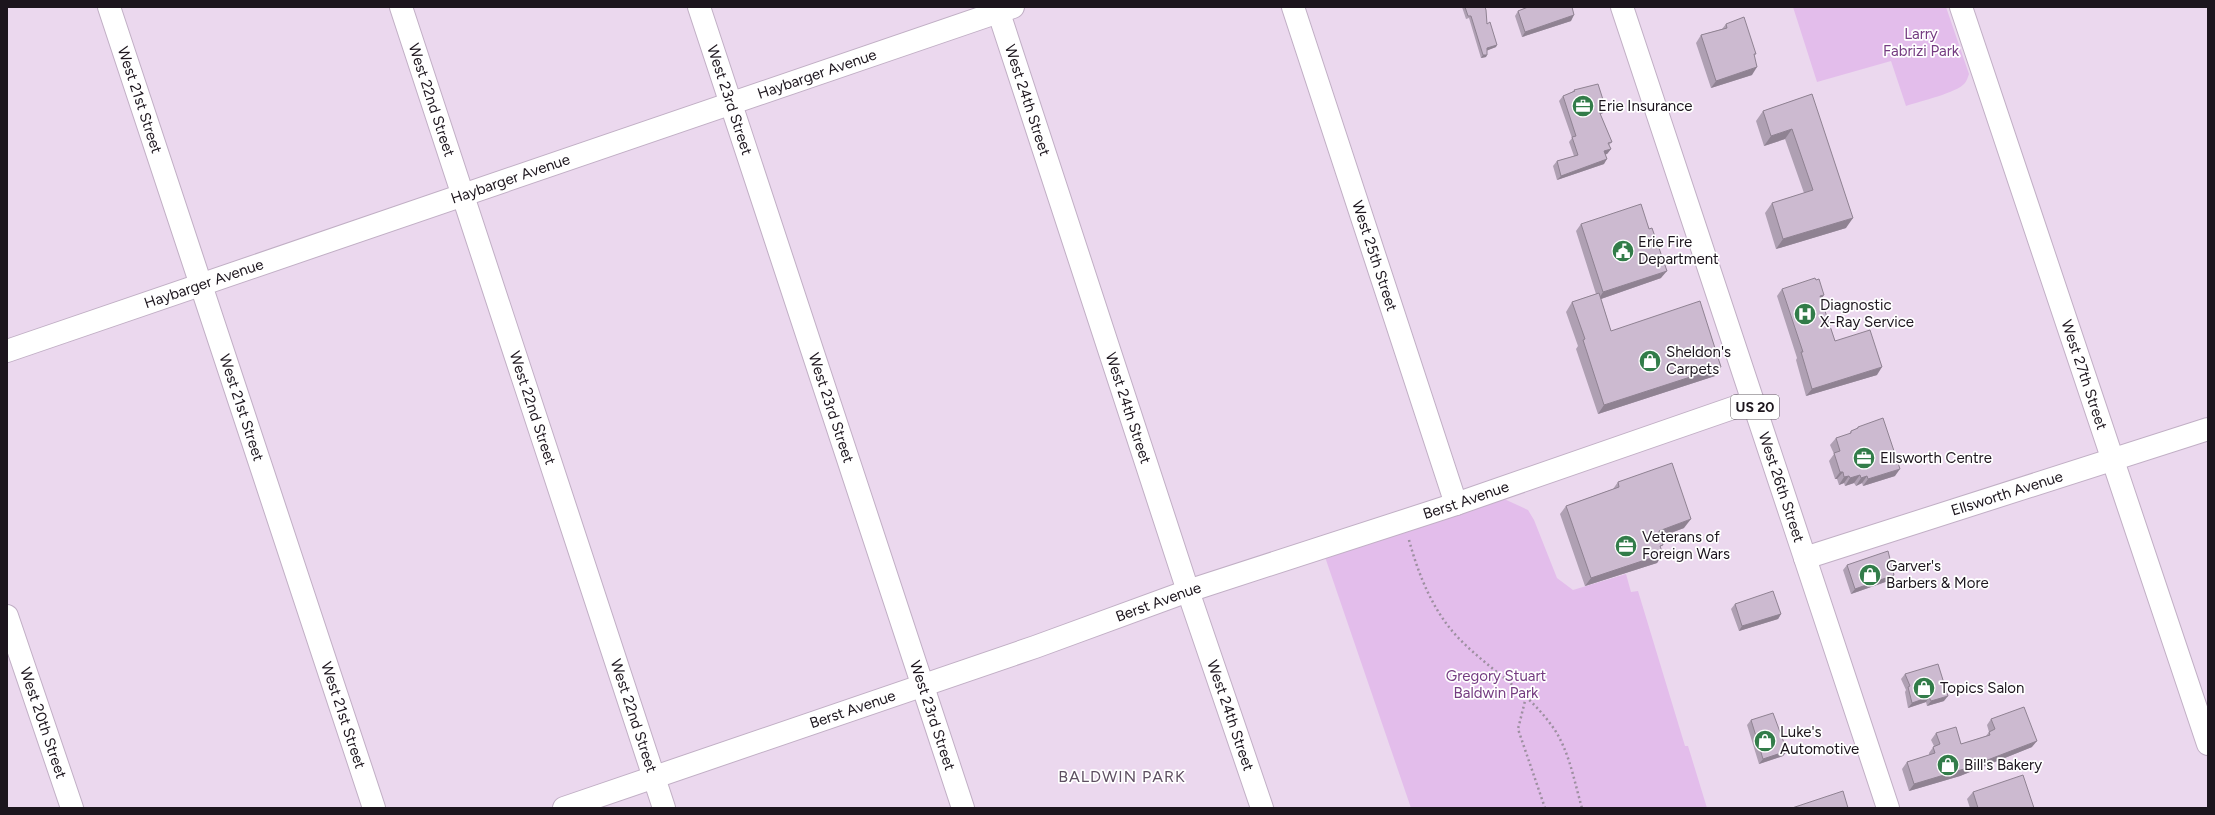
<svg xmlns="http://www.w3.org/2000/svg" width="2215" height="815" font-family="Figtree,sans-serif">
<rect width="100%" height="100%" fill="#ebd8ee"/>
<path fill="#e3bdeb" d="M1793,7H1946L1969,74C1968,77 1967,80 1965,83C1957,93 1920,101 1906,106L1891,61L1817,82Z
M1502,498L1528,510L1534,520L1557,578L1573,590L1626,574L1631,592L1638,591L1685,746H1688L1707,808H1411L1325,557Z"/>
<g fill="none" stroke-linecap="round" stroke-linejoin="round">
<g stroke="#c1afc5" stroke-width="24">
<g id="minor">
<path id="s1" d="M109,7L374,808"/>
<path id="s2" d="M401,7L664,808"/>
<path id="s3" d="M699,7L963,808"/>
<path id="s4" d="M997,7L1188,591L1262,808"/>
<path id="s5" d="M1293,7L1456,504"/>
<path id="s6" d="M1961,7L2208,744"/>
<path id="s7" d="M7,351L1013,7"/>
<path id="s8" d="M1805,558L2208,429"/>
<path id="s9" d="M7,616L72,808"/>
<path id="s10" d="M564,808L1035,647L1188,591L1456,504L1753,401"/>
</g>
</g>
<g stroke="#c1afc5" stroke-width="24">
<g id="major">
<path id="s11" d="M1622,7L1888,808"/>
</g>
</g>
<path stroke="#9d8fa0" stroke-width="2.5" stroke-dasharray="2 3" stroke-linecap="butt" d="M1409,540C1418,573 1431,606 1453,632C1483,666 1526,689 1552,726C1569,749 1574,781 1582,808
M1526,697L1518,729L1545,808"/>
<use href="#minor" stroke="#fff" stroke-width="22"/>
<use href="#major" stroke="#fff" stroke-width="22"/>
</g>
<path fill="#afa0b3" d="M1462,7H1485L1487,24L1496,47L1487,50L1486,57L1481,58L1469,18L1466,19Z
M1523,7H1572L1571,21L1522,37L1515,16L1518,11L1524,9Z
M1726,24L1756,54L1754,55L1752,75L1711,88L1696,43L1701,35L1722,29Z
M1574,90L1603,113L1600,114L1612,142L1609,145L1611,149L1607,154H1605L1604,164L1557,180L1553,166L1557,161L1574,156L1569,142L1572,138L1559,101L1563,96L1572,92Z
M1812,94L1846,228L1776,249L1765,213L1772,203L1804,193L1785,139L1764,146L1756,121L1763,111Z
M1581,224L1661,278L1601,299L1611,331L1715,376L1598,414L1576,349L1578,346L1566,312L1572,302L1596,294L1576,231Z
M1782,289L1821,299L1835,341L1877,375L1806,396L1796,360L1797,358L1777,296Z
M1858,427L1895,476L1863,486L1862,483L1856,486L1854,483L1845,486L1844,483L1839,485L1837,479H1835L1829,461L1834,454L1830,445L1836,438L1849,434L1851,431L1856,429Z
M1618,482L1684,528L1660,537L1661,549L1663,554L1657,563L1585,586L1560,514L1566,506L1613,489Z
M1847,565L1894,575L1891,580L1851,594L1843,570Z
M1735,604L1781,614L1778,619L1739,631L1731,609Z
M1905,674L1944,701L1927,706L1926,702L1908,708L1905,692L1906,690L1901,679Z
M1991,719L2032,747L1960,776L1909,791L1902,769L1907,762L1929,755V753L1934,746L1931,740L1936,733L1961,744L1986,736L1989,732L1987,725Z
M1751,720L1787,751L1783,756L1759,764L1747,725Z
M1973,792L2034,808H1970L1967,799Z"/>
<path fill="#8f8292" d="M1574,15L1571,21L1522,37L1525,32Z
M1497,45L1496,47L1486,51L1487,48Z
M1483,55H1487L1486,57L1481,58Z
M1757,67L1752,75L1711,88L1716,81Z
M1606,109L1603,113L1596,116L1599,111Z
M1792,129L1785,139L1764,146L1771,136Z
M1611,149L1607,154L1601,156L1604,151Z
M1607,159L1604,164L1557,180L1561,176Z
M1853,218L1846,228L1776,249L1783,239Z
M1667,271L1661,278L1598,300L1603,292Z
M1824,295L1819,302L1820,296Z
M1721,367L1715,376L1598,414L1604,405Z
M1882,367L1877,375L1806,396L1812,389Z
M1900,469L1895,476L1863,486L1868,479Z
M1840,472H1843L1837,479H1835Z
M1860,475L1854,483L1845,486L1850,478Z
M1849,476L1844,483L1839,485L1844,477Z
M1867,476L1862,483L1856,486L1861,478Z
M1691,519L1684,528L1652,540L1659,531Z
M1663,554L1657,563L1585,586L1591,578Z
M1894,575L1891,580L1851,594L1855,589Z
M1781,614L1778,619L1739,631L1742,626Z
M1948,696L1944,701L1927,706L1931,701Z
M1929,697L1926,702L1908,708L1912,703Z
M2037,741L2032,747L1960,776L1909,791L1914,784Z
M1787,751L1783,756L1759,764L1763,759Z"/>
<path fill="#ccbad0" stroke="#8f8292" d="M1465,7H1485L1486,10L1487,24L1490,22L1497,45L1487,48V55H1483L1471,16H1468Z
M1528,7H1572L1574,15L1525,32L1518,11Z
M1744,17L1756,54H1754L1757,67L1716,81L1701,35L1727,28L1726,24Z
M1598,84L1606,109L1599,111L1612,142L1608,143L1611,149L1604,151L1607,159L1561,176L1557,161L1578,155L1572,137L1576,136L1563,96L1575,91L1574,90Z
M1812,94L1853,218L1783,239L1772,203L1813,190L1792,129L1771,136L1763,111Z
M1641,204L1649,229L1652,228L1667,271L1603,292L1581,224Z
M1815,278L1816,280L1819,279L1824,295L1820,296L1835,341L1870,330L1882,367L1812,389L1801,352H1803L1782,289Z
M1599,293L1611,331L1700,301L1721,367L1604,405L1583,340L1585,339L1572,302Z
M1883,418L1900,469L1868,479L1867,476L1861,478L1860,475L1850,478L1849,476L1844,477L1843,472H1840L1834,453L1840,451L1836,438L1851,433V431L1858,428V427Z
M1672,463L1691,519L1659,531L1663,545L1660,546L1663,554L1591,578L1566,506L1619,487L1618,482Z
M1888,551L1894,575L1855,589L1847,565Z
M1773,591L1781,614L1742,626L1735,604Z
M1938,664L1948,696L1931,701L1929,697L1912,703L1908,687L1910,686L1905,674Z
M2024,707L2037,741L1964,769L1914,784L1907,762L1935,753L1933,747L1940,744L1936,733L1956,727L1961,744L1990,735L1989,732L1995,729L1991,719Z
M1773,713L1787,751L1763,759L1751,720Z
M2023,775L2034,808H1978L1973,792Z
M1843,791L1848,808H1792Z"/>
<defs>
<g id="office-disc" transform="scale(1.15)"><circle r="9.5" fill="#327c49" stroke="#fff"/><path d="M-6-3h4V-5.5h4V-3h4V5H-6ZM-1-4.5V-3h2v-1.5ZM-6 0V1H6V0Z" fill="#fff"/></g>
<g id="civic-disc" transform="scale(1.15)"><circle r="9.5" fill="#327c49" stroke="#fff"/><path d="M-.6-6.5H3V-4.5H.6V-3L4-1V1h2V6H-6V1h2V-1L-.6-3ZM-1.2 2.5V6h2.4V2.5Z" fill="#fff"/></g>
<g id="hospital-disc" transform="scale(1.15)"><circle r="9.5" fill="#327c49" stroke="#fff"/><path d="M-5-5h3v3.5h4V-5h3V5h-3V1.5h-4V5h-3Z" fill="#fff"/></g>
<g id="shop-disc" transform="scale(1.15)"><circle r="9.5" fill="#327c49" stroke="#fff"/><path d="M-5-2.5h2.3a2.7 3.5 0 0 1 5.4 0H5L5.5 6h-11ZM-1.5-2.5h3a1.5 2.3 0 0 0-3 0Z" fill="#fff"/></g>
</defs>
<g fill-rule="evenodd">
<use href="#office-disc" x="1583" y="106"/>
<use href="#civic-disc" x="1623" y="251"/>
<use href="#hospital-disc" x="1805" y="314"/>
<use href="#shop-disc" x="1650" y="361"/>
<use href="#office-disc" x="1864" y="458"/>
<use href="#office-disc" x="1626" y="546"/>
<use href="#shop-disc" x="1870" y="575"/>
<use href="#shop-disc" x="1924" y="688"/>
<use href="#shop-disc" x="1765" y="741"/>
<use href="#shop-disc" x="1948" y="765"/>
</g>
<g text-anchor="middle" stroke-width="3.5" stroke-linejoin="round" paint-order="stroke">
<rect fill="#fff" stroke="#605b61" stroke-width="1" x="1731" y="395" width="48" height="24" rx="3"/>
<g font-size="14" font-weight="bold" fill="#1c151d">
<text x="1755" y="412">US 20</text>
</g>
<g font-size="15" fill="#753c81" stroke="#fff">
<text x="1921" y="39">Larry<tspan x="1921" dy="17">Fabrizi Park</tspan></text>
<text x="1496" y="681">Gregory Stuart<tspan x="1496" dy="17">Baldwin Park</tspan></text>
</g>
<g font-size="15" fill="#1c151d" stroke="#fff">
<text dy="5" stroke="none"><textPath href="#s7" startOffset="856">Haybarger Avenue</textPath></text>
<text dy="5" stroke="none"><textPath href="#s1" startOffset="98">West 21st Street</textPath></text>
<text dy="5" stroke="none"><textPath href="#s2" startOffset="98">West 22nd Street</textPath></text>
<text dy="5" stroke="none"><textPath href="#s3" startOffset="98">West 23rd Street</textPath></text>
<text dy="5" stroke="none"><textPath href="#s4" startOffset="98">West 24th Street</textPath></text>
<text dy="5" stroke="none"><textPath href="#s7" startOffset="532">Haybarger Avenue</textPath></text>
<text dy="5" stroke="none"><textPath href="#s5" startOffset="262">West 25th Street</textPath></text>
<text dy="5" stroke="none"><textPath href="#s7" startOffset="208">Haybarger Avenue</textPath></text>
<text dy="5" stroke="none"><textPath href="#s6" startOffset="388">West 27th Street</textPath></text>
<text dy="5" stroke="none"><textPath href="#s1" startOffset="422">West 21st Street</textPath></text>
<text dy="5" stroke="none"><textPath href="#s2" startOffset="422">West 22nd Street</textPath></text>
<text dy="5" stroke="none"><textPath href="#s3" startOffset="422">West 23rd Street</textPath></text>
<text dy="5" stroke="none"><textPath href="#s4" startOffset="422">West 24th Street</textPath></text>
<text dy="5" stroke="none"><textPath href="#s11" startOffset="506">West 26th Street</textPath></text>
<text dy="5" stroke="none"><textPath href="#s8" startOffset="212">Ellsworth Avenue</textPath></text>
<text dy="5" stroke="none"><textPath href="#s10" startOffset="953">Berst Avenue</textPath></text>
<text dy="5" stroke="none"><textPath href="#s10" startOffset="629">Berst Avenue</textPath></text>
<text dy="5" stroke="none"><textPath href="#s10" startOffset="305">Berst Avenue</textPath></text>
<text dy="5" stroke="none"><textPath href="#s1" startOffset="746">West 21st Street</textPath></text>
<text dy="5" stroke="none"><textPath href="#s2" startOffset="746">West 22nd Street</textPath></text>
<text dy="5" stroke="none"><textPath href="#s3" startOffset="746">West 23rd Street</textPath></text>
<text dy="5" stroke="none"><textPath href="#s4" startOffset="746">West 24th Street</textPath></text>
<text dy="5" stroke="none"><textPath href="#s9" startOffset="113">West 20th Street</textPath></text>
</g>
<g font-size="15" fill="#1c151d" stroke="#fff" text-anchor="start">
<text x="1598" y="111">Erie Insurance</text>
<text x="1638" y="247">Erie Fire<tspan x="1638" dy="17">Department</tspan></text>
<text x="1820" y="310">Diagnostic<tspan x="1820" dy="17">X-Ray Service</tspan></text>
<text x="1666" y="357">Sheldon's<tspan x="1666" dy="17">Carpets</tspan></text>
<text x="1880" y="463">Ellsworth Centre</text>
<text x="1642" y="542">Veterans of<tspan x="1642" dy="17">Foreign Wars</tspan></text>
<text x="1886" y="571">Garver's<tspan x="1886" dy="17">Barbers &amp; More</tspan></text>
<text x="1940" y="693">Topics Salon</text>
<text x="1780" y="737">Luke's<tspan x="1780" dy="17">Automotive</tspan></text>
<text x="1964" y="770">Bill's Bakery</text>
</g>
<g font-size="16" letter-spacing="1" fill="#5e4f61" stroke="#fff">
<text x="1122" y="782">BALDWIN PARK</text>
</g>
</g>
<rect width="2215" height="815" fill="none" stroke="#1c151d" stroke-width="16"/>
</svg>
